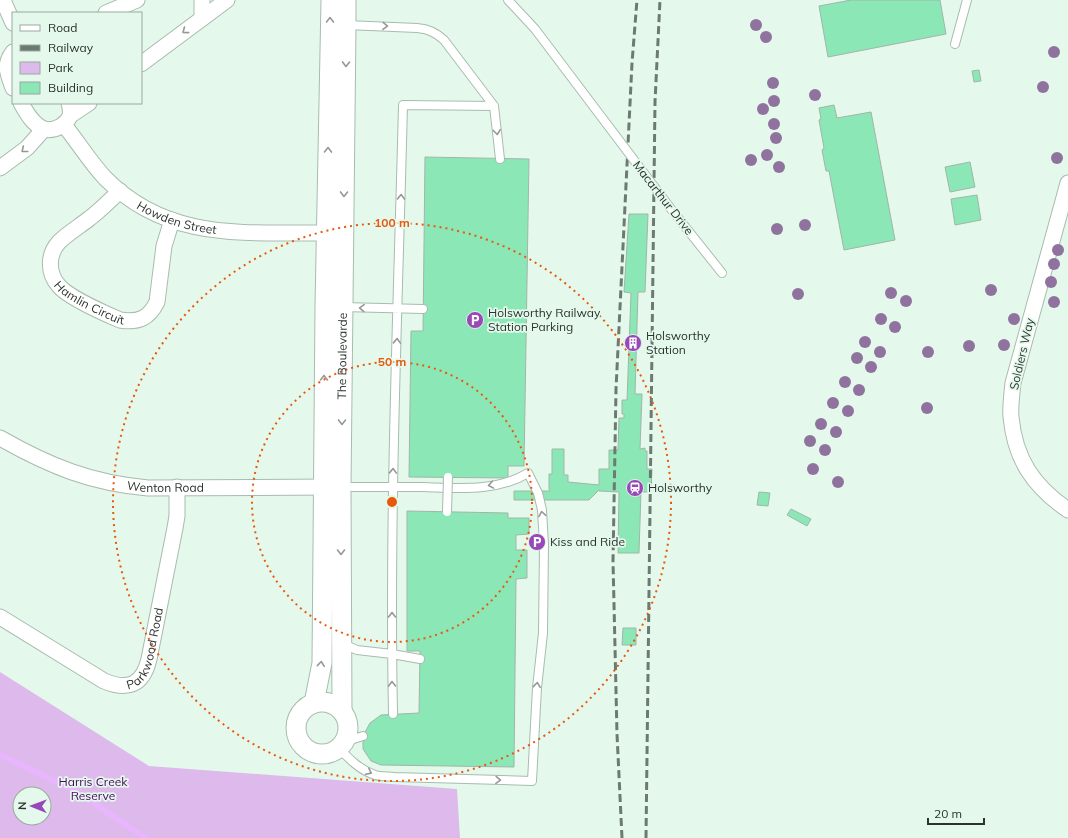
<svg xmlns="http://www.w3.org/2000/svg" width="1068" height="838" font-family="Mulish,sans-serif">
<rect width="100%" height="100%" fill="#e4f9ec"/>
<path fill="#ddbaeb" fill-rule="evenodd" d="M0,672L149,766L457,789L460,838H0ZM20,794H44V818H20Z"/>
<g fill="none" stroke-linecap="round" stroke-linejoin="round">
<path stroke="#e9b5ff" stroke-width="5.5" d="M0,755L72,789L146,838"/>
</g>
<path fill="#8be7b5" stroke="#a2b5a9" d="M851,0H940L946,34L828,57L819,6Z
M979,70L981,81L974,82L972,71Z
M834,105L837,118L871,112L895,240L844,250L829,171H826L822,150L824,148L819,120L821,119L819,108Z
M425,157L529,159L524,466H508V478L409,477L411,331H423Z
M970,162L975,187L950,192L945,167Z
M977,195L981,220L955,225L951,199Z
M629,214H648L645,292H638L635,394H642L640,449L645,448V451H647V469H652L651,492H641L639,553H618L619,492L599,491V490L589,500H514V491H550L549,489V474H552V449H564V475H568V482L599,485V469H609V450H618L619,418H624V414H622V400H627L631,293L624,292Z
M759,492L770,493L768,506L757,505Z
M791,509L811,519L807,526L787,515Z
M407,511L508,513V518H529V534L516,535V550H527V578L516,579L514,767L381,765L371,761L363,749V736L370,723L381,715L419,713L420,651H407Z
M623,628H636V645H622Z"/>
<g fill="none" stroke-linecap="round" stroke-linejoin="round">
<g stroke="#a8bbaf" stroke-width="10">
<path id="service" d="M508,0L535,29L606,123
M346,25L417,28C428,29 435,32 444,40L494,106L500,159
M955,44L967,0
M671,209L722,273
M342,307L423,309
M341,643L357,650L392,654L420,659
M393,714C389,511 398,308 403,105L494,106
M344,742L363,736
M339,748C349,759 360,770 375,775C381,777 389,776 395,777L532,781L537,688L543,633L544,545L542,510L538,493L528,473C497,492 458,488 423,487C396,487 368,487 341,487"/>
</g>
<g stroke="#a8bbaf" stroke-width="17">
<g id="minor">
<path d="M3,0L13,23"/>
<path d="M202,0V18"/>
<path d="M106,13L137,0"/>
<path d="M13,52C3,65 8,74 13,88"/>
<path d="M141,64L227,0"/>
<path d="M21,103C26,112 33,125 44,129C54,132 66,125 70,116C71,112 70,107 69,103"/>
<path d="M71,115L89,103"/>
<path id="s1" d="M64,125C78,142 90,162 105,178C168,242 245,232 326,233"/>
<path d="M0,168L27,148L44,129"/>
<path d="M1068,183L1013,383C1012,394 1010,406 1011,417C1015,459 1033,486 1068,510"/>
<path id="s2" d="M120,191C110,200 101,210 90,218C80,226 68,233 59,242C47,255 48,274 59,286C68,297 106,314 120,320C139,323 149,318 157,302L164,246L172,220"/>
<path id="s3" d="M0,438C49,466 91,483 148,488L333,487"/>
<path id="s4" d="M0,617L104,681C128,691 143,685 149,659L175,528L177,516V487"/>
</g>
</g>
<g stroke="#a8bbaf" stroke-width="21">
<g id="tertiary">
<circle cx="322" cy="728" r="26"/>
<path d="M314,703L322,663L325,306L331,0"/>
<path id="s5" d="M342,711L341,487L346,25V0"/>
</g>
</g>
<use href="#service" stroke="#fff" stroke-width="8"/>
<use href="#minor" stroke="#fff" stroke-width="15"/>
<use href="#tertiary" stroke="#fff" stroke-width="19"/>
<path stroke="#6d7a72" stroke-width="3" stroke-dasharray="8 4" stroke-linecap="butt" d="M622,838L617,734L613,561L616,389L632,63L637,0
M646,838L655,102L660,0"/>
<g stroke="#a8bbaf" stroke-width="10" stroke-linecap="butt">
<path id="service-bridge" d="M606,123L671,209
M447,512L448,477"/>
</g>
<use href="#service-bridge" stroke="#fff" stroke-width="8"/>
</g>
<g fill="#8f739e">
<circle cx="756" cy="25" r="6"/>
<circle cx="766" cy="37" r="6"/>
<circle cx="1054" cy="52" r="6"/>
<circle cx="773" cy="83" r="6"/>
<circle cx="1043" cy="87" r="6"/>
<circle cx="815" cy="95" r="6"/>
<circle cx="774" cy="101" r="6"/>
<circle cx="763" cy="109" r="6"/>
<circle cx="774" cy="124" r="6"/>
<circle cx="776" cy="138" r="6"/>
<circle cx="767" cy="155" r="6"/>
<circle cx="1057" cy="158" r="6"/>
<circle cx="751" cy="160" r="6"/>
<circle cx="779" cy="167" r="6"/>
<circle cx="805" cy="225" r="6"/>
<circle cx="777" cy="229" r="6"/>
<circle cx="1058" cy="250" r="6"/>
<circle cx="1054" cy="264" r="6"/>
<circle cx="1051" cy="282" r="6"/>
<circle cx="991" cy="290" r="6"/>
<circle cx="891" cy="293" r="6"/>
<circle cx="798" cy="294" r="6"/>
<circle cx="906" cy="301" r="6"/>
<circle cx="1054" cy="302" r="6"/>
<circle cx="881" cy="319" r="6"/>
<circle cx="1014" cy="319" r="6"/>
<circle cx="895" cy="327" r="6"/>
<circle cx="865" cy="342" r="6"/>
<circle cx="1004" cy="345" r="6"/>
<circle cx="969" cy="346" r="6"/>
<circle cx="880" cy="352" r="6"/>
<circle cx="928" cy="352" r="6"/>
<circle cx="857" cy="358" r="6"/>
<circle cx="871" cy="367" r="6"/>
<circle cx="845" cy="382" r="6"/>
<circle cx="859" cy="390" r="6"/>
<circle cx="833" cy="403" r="6"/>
<circle cx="927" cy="408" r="6"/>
<circle cx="848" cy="411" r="6"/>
<circle cx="821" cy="424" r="6"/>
<circle cx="836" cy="432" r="6"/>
<circle cx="810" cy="441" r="6"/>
<circle cx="825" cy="450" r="6"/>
<circle cx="813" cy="469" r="6"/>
<circle cx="838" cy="482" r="6"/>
</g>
<defs><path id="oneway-chevron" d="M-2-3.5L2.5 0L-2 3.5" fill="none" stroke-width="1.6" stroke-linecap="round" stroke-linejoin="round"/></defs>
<g stroke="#959996">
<use href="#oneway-chevron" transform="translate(330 20) rotate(-89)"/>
<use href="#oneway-chevron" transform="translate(385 26) rotate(2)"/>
<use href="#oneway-chevron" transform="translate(185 31) rotate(143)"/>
<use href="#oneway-chevron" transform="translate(346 64) rotate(91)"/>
<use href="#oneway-chevron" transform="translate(497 132) rotate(83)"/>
<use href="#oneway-chevron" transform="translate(24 150) rotate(141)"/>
<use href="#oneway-chevron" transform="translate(328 150) rotate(-89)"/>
<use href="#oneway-chevron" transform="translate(344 194) rotate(91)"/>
<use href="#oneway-chevron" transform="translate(401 197) rotate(-89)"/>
<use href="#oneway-chevron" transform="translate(362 308) rotate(-177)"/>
<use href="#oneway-chevron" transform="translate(397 341) rotate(-88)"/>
<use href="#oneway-chevron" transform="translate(324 378) rotate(-90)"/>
<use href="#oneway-chevron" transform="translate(342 422) rotate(91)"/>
<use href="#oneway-chevron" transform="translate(393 471) rotate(-88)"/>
<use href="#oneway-chevron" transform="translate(491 485) rotate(170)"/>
<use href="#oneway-chevron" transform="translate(542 514) rotate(-99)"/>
<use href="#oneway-chevron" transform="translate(341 552) rotate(90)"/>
<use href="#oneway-chevron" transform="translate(392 615) rotate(-90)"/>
<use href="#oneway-chevron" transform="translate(321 664) rotate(-84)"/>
<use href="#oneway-chevron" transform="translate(392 684) rotate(-91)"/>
<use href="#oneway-chevron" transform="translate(537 685) rotate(-84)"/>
<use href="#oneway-chevron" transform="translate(369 772) rotate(26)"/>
<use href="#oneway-chevron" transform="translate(498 780) rotate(2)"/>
</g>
<g fill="none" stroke="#e8590c" stroke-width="2" stroke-dasharray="2 4">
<circle cx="392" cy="502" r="140"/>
<circle cx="392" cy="502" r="279"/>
</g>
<defs>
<g id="parking-disc" transform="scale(0.9)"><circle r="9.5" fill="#9948b8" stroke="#e4f9ec"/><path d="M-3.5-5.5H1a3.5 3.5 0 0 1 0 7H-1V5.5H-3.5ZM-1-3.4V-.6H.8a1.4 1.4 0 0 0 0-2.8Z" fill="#fff"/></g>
<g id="building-disc" transform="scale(0.9)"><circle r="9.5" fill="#9948b8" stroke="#e4f9ec"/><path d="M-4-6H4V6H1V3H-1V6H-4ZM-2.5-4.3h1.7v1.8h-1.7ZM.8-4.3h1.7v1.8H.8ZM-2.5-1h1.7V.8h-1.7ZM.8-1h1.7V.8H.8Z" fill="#fff"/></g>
<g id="station-disc" transform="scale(0.9)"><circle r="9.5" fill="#9948b8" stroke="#e4f9ec"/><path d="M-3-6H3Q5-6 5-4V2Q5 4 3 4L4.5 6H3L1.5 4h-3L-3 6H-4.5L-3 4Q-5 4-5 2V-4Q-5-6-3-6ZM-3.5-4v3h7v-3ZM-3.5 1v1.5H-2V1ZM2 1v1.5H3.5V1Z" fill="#fff"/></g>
</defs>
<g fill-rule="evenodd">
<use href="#parking-disc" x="475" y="320"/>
<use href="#building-disc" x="633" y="343"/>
<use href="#station-disc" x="635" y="488"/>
<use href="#parking-disc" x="537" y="542"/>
</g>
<g text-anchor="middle" stroke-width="3.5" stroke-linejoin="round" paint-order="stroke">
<g font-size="12" fill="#2b332e" stroke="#e4f9ec">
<text transform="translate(663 198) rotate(52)" y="4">Macarthur Drive</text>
<text dy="4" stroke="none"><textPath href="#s1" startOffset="151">Howden Street</textPath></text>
<text dy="4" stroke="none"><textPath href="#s2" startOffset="163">Hamlin Circuit</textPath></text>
<text transform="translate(1022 354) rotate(-77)" y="4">Soldiers Way</text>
<text dy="4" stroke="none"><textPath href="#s5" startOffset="355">The Boulevarde</textPath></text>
<text dy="4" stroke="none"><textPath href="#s3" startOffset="175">Wenton Road</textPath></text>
<text dy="4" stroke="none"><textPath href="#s4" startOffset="190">Parkwood Road</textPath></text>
</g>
<g font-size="12" fill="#2b332e" stroke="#e4f9ec" text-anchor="start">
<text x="488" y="317">Holsworthy Railway<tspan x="488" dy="14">Station Parking</tspan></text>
<text x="646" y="340">Holsworthy<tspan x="646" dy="14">Station</tspan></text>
<text x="648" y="492">Holsworthy</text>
<text x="550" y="546">Kiss and Ride</text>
</g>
<g font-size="12" fill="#4a055f" stroke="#e4f9ec">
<text x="93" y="786">Harris Creek<tspan x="93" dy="14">Reserve</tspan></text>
</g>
</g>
<circle cx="392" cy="502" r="6" fill="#e8590c" stroke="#e4f9ec" stroke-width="2"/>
<g font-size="12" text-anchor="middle" font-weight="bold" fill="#e8590c" stroke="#e4f9ec" stroke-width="3.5" stroke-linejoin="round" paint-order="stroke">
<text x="392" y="227">100 m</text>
<text x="392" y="366">50 m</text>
</g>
<rect x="12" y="12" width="130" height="92" fill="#e4f9ec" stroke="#9aaaa0"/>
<rect x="20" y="25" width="20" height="6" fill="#ffffff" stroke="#9aaaa0"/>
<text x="48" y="32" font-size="12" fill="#2b332e">Road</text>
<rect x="20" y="45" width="20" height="6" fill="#6d7a72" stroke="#9aaaa0"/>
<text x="48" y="52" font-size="12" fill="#2b332e">Railway</text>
<rect x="20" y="62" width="20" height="12" fill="#ddbaeb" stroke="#9aaaa0"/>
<text x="48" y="72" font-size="12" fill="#2b332e">Park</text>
<rect x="20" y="82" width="20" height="12" fill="#8be7b5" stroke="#9aaaa0"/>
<text x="48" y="92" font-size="12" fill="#2b332e">Building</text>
<g transform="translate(32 806) rotate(271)"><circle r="19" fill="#e4f9ec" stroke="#9aaaa0"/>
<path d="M0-3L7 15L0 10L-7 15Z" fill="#9948b8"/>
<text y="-6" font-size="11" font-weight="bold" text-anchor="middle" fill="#2b332e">N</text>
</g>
<path d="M928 818v6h56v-6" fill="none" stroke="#2b332e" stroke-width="2"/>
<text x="934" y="818" font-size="12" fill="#2b332e" stroke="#e4f9ec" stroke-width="3" paint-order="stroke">20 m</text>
</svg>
